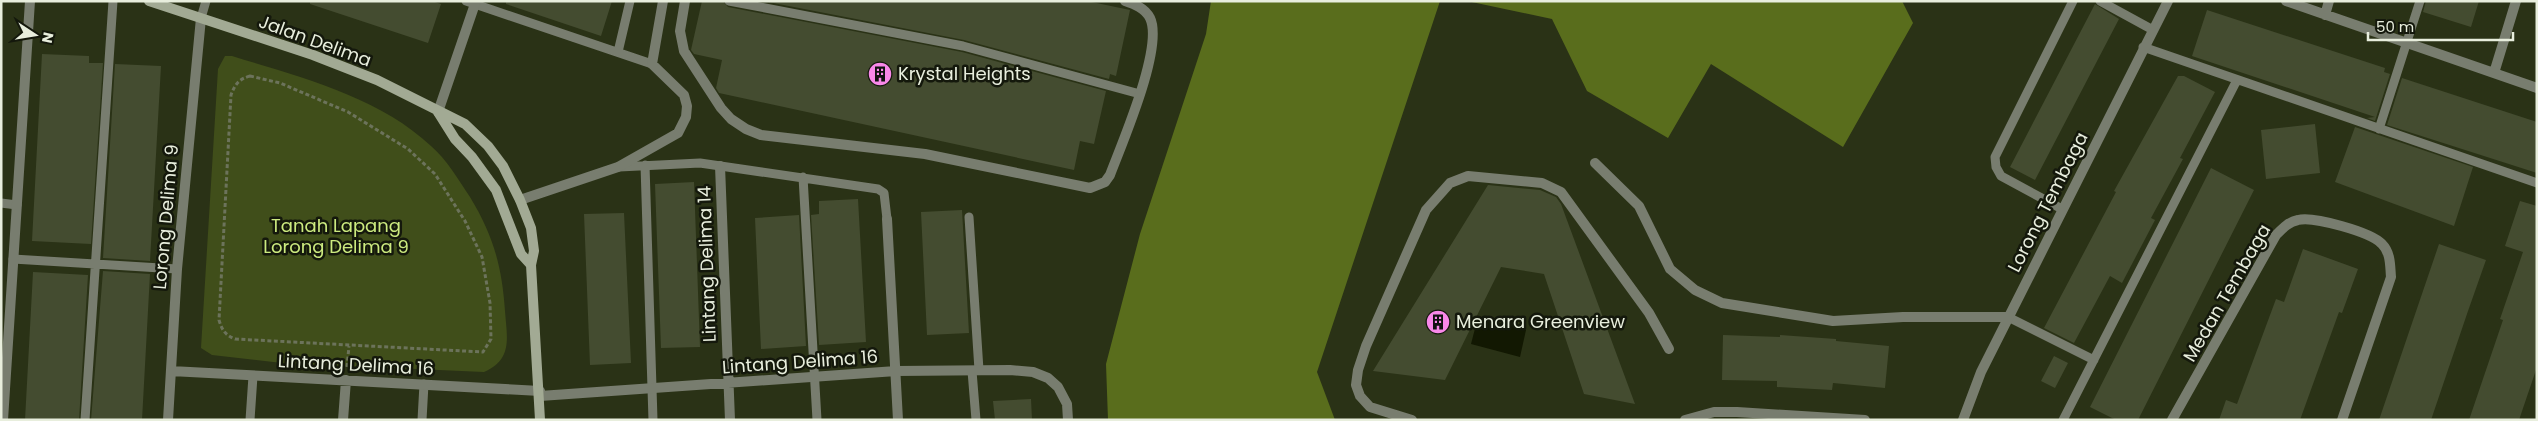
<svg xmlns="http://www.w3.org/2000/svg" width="2538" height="421" font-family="Poppins,sans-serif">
<rect width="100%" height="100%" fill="#2a3216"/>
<path fill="#404e1a" d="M225,56H232C299,77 378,96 431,146C447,160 458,179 470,197C493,235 502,266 505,311C507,338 513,359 484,372L282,363L212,355L201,348L218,69Z"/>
<path fill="#596d1c" d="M1211,1H1440L1317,372L1335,420H1108L1106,364L1140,234L1206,34Z
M1467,1H1902L1913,23L1843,147L1711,64L1668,138L1587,91L1552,19Z"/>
<path fill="#121802" d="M1478,317L1526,330L1520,357L1471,344Z"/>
<path fill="#444c30" d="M310,1H432L441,4L428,43L310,4Z
M506,1H612L601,36L506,4Z
M702,1H723L728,7L962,52L1106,91L1094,144L1080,141L1074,170L719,93L716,88L722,60L694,54L691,50Z
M763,1H1087L1130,10L1116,76L1110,74L1109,79L964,40Z
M2426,1H2479L2471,27L2423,12Z
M2095,4L2119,19L2035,180L2010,167Z
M2207,10L2385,68L2384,72L2390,74L2375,121L2367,118L2375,117L2192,56Z
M42,54L89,56V63H103L91,244L32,241Z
M115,64L161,66L150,261L103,258Z
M2178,76H2184L2215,92L2180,158L2183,159L2151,218L2155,220L2122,283L2110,276L2074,343L2044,328L2116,192L2114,191Z
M2402,78L2537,122V173L2387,125Z
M2315,124L2320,173L2266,179L2261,130Z
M2355,127L2473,167L2454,226L2335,182Z
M2211,168L2254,190L2138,420H2116L2090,407Z
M694,182L700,347L661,348L655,184Z
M1488,185L1540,190L1556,197L1561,204L1635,404L1584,394L1544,274L1501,267L1445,380L1373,371Z
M858,199L866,342L819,345L811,215L819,214V201Z
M2520,201L2537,206V367L2519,420H2469L2503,320L2500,319L2523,252L2505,246Z
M962,210L969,333L927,335L921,212Z
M624,213L631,363L590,365L584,214Z
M799,215L806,346L761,349L755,218Z
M2439,244L2486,260L2468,311L2431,420H2379Z
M2303,249L2358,269L2342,313L2339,312L2300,420H2219L2226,400L2237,404L2276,299L2284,302Z
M103,271L150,274L142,420H91Z
M33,272L88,275L79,420H25Z
M1723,335L1780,337V335L1836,339V341L1889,346L1885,388L1833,383L1832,390L1777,387V381L1722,380Z
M2054,356L2068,363L2055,388L2041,381Z
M1031,399L1032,420H995L993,401Z"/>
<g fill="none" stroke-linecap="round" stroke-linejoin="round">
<path stroke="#6c735b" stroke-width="3" stroke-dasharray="4 2.5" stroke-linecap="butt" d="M250,76L280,83L348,112L408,149L435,174L465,221L482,257L490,303L491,339L483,352L235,339C225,335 222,330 219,320L231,95C235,84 239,79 250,76Z
M347,367L349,346"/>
<path stroke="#787d6f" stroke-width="9" d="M466,1L652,64
M729,1L963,46L1140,94
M2100,1L2153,30
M201,18L206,1
M2143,47L2537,183
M618,52L630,1
M2379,129L2420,1
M645,165L653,420
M619,167L700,163L878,189L884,193L887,219
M803,177L817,420
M1,203L17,205
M2062,209L2001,176L1996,167L1995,157L2073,1
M969,217L979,370
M13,259L177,269
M2008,317L2094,360
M972,371L976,420
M85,420L113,1
M250,420L253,376
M422,420L424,384
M2063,420L2237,80"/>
<path stroke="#787d6f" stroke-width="10" d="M685,1L680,31L684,51L721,108L731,119L746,129L761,135L925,154L1090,188L1105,182L1110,175C1122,143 1164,47 1150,18C1145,8 1134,4 1125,1
M2286,1L2537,88
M2325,15L2329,1
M2494,73L2516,1
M438,112L476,1
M1595,163L1639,206L1670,269L1695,290L1722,303L1833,321L1903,317H2008
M720,166L730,420
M520,200L618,167L678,133L686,117L687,106L684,95L652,64L663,1
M887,219L898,420
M171,371L540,391
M540,396L896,371L1010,370L1033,372L1048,378L1058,387L1067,404L1068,420
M3,420L30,1
M168,420L177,269L201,18
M343,420L346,380
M1412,420L1370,407L1360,396L1356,385L1358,370L1366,346L1426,210L1450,183L1468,176L1542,183L1561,192L1649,313L1669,349
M1685,420L1714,412H1737L1865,420
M1963,420L1981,372L2168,1
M2172,420L2276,235C2282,229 2288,222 2298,220C2313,216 2371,232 2382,244C2391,253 2390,266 2391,277L2342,420"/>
<path stroke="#a2aa94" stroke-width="10" d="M149,1L313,55L377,80L465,124L488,146L503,166L520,200L531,228L534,251L531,265L540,420
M438,112L455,139L472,157L496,190L521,254L531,265"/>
</g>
<defs>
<g id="building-disc" transform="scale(1.25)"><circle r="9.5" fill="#f988e9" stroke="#14180c"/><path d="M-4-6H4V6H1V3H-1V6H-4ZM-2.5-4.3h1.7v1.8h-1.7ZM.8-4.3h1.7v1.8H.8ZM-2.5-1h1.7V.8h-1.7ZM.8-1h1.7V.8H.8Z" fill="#111"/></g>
</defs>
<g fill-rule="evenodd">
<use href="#building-disc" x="880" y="74"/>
<use href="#building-disc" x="1438" y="322"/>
</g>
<g text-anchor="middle" stroke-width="5" stroke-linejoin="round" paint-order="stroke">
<g font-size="18" fill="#e8eedd" stroke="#14180c">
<text transform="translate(315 41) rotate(20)" y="6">Jalan Delima</text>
<text transform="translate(2048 202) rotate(-63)" y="6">Lorong Tembaga</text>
<text transform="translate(166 217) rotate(-85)" y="6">Lorong Delima 9</text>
<text transform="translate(707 264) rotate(-92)" y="6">Lintang Delima 14</text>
<text transform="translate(2227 293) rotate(-60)" y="6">Medan Tembaga</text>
<text transform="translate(800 362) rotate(-4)" y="6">Lintang Delima 16</text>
<text transform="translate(356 365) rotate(3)" y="6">Lintang Delima 16</text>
</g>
<g font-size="18" fill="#e8eedd" stroke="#14180c" text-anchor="start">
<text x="898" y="80">Krystal Heights</text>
<text x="1456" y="328">Menara Greenview</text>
</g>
<g font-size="18" fill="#ccea7f" stroke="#14180c">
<text x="336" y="232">Tanah Lapang<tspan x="336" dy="21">Lorong Delima 9</tspan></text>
</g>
</g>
<rect width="2538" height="421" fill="none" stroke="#e8eedd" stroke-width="5"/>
<g transform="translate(35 35) rotate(102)" stroke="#14180c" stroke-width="4" paint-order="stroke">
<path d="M0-4L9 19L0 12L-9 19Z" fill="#e8eedd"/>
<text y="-8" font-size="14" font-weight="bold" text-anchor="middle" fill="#e8eedd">N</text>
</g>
<path d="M2368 32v8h145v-8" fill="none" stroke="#e8eedd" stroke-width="2.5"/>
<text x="2376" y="32" font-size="15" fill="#e8eedd" stroke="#14180c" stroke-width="4" paint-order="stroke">50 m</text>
</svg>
